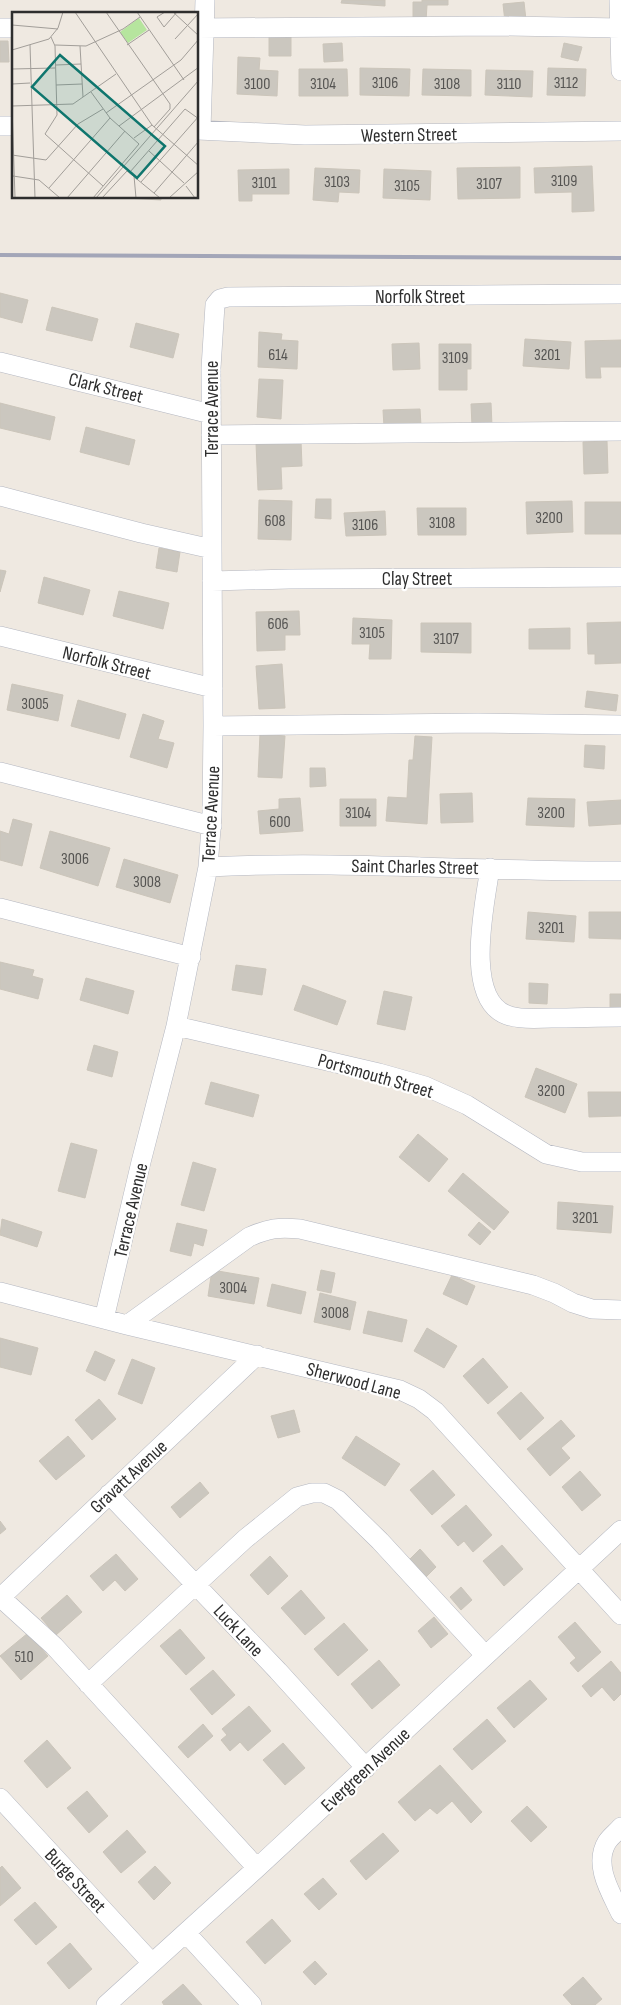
<svg xmlns="http://www.w3.org/2000/svg" width="621" height="2005" font-family="'Sofia Sans Condensed',sans-serif">
<rect width="100%" height="100%" fill="#efe9e1"/>
<path fill="#cbc7bf" stroke="#cbc5ba" d="M342,0H385V6L341,3Z
M422,0H448V5H427L426,21H413V2H422Z
M524,2L526,20L505,22L503,4Z
M269,35H291V56H269Z
M0,41H8L9,62H0Z
M342,43L343,61L324,62L323,44Z
M564,43L582,47L578,61L561,57Z
M238,57L260,58L259,70L278,71L277,96L237,94Z
M360,68L410,69L409,96L360,95Z
M548,68L586,69L585,96L547,95Z
M299,69H347L348,96H299Z
M423,69L471,70V96L422,95Z
M486,70L533,71L532,97L485,95Z
M592,166L594,211L572,212V192L535,193L534,168Z
M520,167V198L458,199L457,168Z
M315,168L360,170L359,193L339,192L338,202L313,200Z
M289,169V194H252V201H239L238,170Z
M384,169L431,171L430,200L383,198Z
M126,198H161V200Z
M0,293L28,300L22,323L0,317Z
M52,307L98,319L92,341L46,330Z
M136,323L179,334L173,358L130,347Z
M259,332L282,334L281,340L298,341L297,369L258,367Z
M525,339L571,342L569,369L523,366Z
M621,340V367H600L601,378H586L585,341Z
M419,343L420,369L393,370L392,344Z
M439,344H471V369H467V390H439Z
M259,379L283,380L281,419L257,417Z
M0,403L55,417L50,440L0,428Z
M491,403L492,426H472L471,404Z
M420,409L421,426L384,427L383,410Z
M86,427L135,440L129,465L80,452Z
M301,441L302,466L281,467L282,489L258,490L256,443Z
M607,441L608,473L584,474L583,442Z
M316,499H331V519L315,518Z
M259,500L292,501L291,540L258,539Z
M572,501L573,532L527,534L526,502Z
M585,502H621V534H585Z
M417,508H466V535H418Z
M385,511L386,535L346,536L344,513Z
M159,548L180,552L177,572L156,568Z
M0,570L6,571L0,592Z
M44,577L90,590L83,615L38,603Z
M119,591L169,603L163,629L113,616Z
M299,611L300,635H285V650L257,651L256,612Z
M353,618L392,620L391,659H369L370,644H352Z
M621,622V663L595,664V654H588L587,623Z
M421,623H471V653L421,652Z
M570,628V649H529V629Z
M282,664L285,708L259,709L256,666Z
M12,684L63,695L58,721L7,710Z
M587,691L618,695L616,711L585,707Z
M78,700L126,714L119,739L71,726Z
M143,714L164,721L158,739L174,743L167,768L130,757Z
M260,734L285,736L282,778L258,777Z
M415,736L432,737L427,824L386,821L388,797L407,798L409,760H413Z
M585,745L605,746L604,769L584,767Z
M310,768H325L326,786L310,787Z
M472,793L473,822L441,823L440,794Z
M300,798L303,831L260,834L258,811L279,809V799Z
M528,798L575,799L574,827L526,825Z
M340,799H376V826H340Z
M621,800V824L589,826L587,802Z
M13,819L32,824L22,866L0,860V831L9,834Z
M50,831L110,848L98,886L40,868Z
M124,859L178,875L170,903L116,887Z
M528,912L576,916L574,942L526,939Z
M589,912H621V939L589,938Z
M0,962L34,970L32,976L43,979L38,999L0,989Z
M236,965L266,969L262,995L232,990Z
M86,978L134,991L128,1014L80,1000Z
M529,983L548,984L547,1004L529,1003Z
M303,985L346,1001L337,1025L294,1010Z
M384,991L412,997L405,1030L377,1024Z
M610,994H621V1010H610Z
M94,1045L118,1052L112,1077L87,1070Z
M536,1068L577,1084L565,1113L525,1097Z
M211,1082L259,1095L253,1117L205,1104Z
M588,1092H621V1116L589,1117Z
M418,1134L448,1159L429,1182L399,1157Z
M71,1143L97,1150L85,1198L58,1191Z
M193,1162L216,1169L204,1211L181,1205Z
M463,1173L509,1212L494,1230L448,1191Z
M558,1202L613,1206L611,1233L557,1229Z
M2,1219L42,1232L37,1247L0,1235Z
M479,1222L491,1232L480,1245L468,1235Z
M177,1223L207,1230L203,1246L194,1243L191,1256L170,1251Z
M212,1270L259,1278L254,1304L208,1296Z
M321,1270L335,1273L331,1293L317,1290Z
M452,1275L475,1286L467,1305L443,1294Z
M272,1284L306,1292L301,1314L267,1306Z
M320,1293L356,1302L350,1330L314,1322Z
M368,1311L407,1320L402,1342L363,1333Z
M427,1328L457,1346L444,1368L414,1351Z
M0,1338L38,1348L31,1375L0,1367Z
M95,1351L115,1360L105,1381L86,1371Z
M483,1358L508,1387L488,1404L463,1376Z
M132,1359L155,1368L142,1404L118,1394Z
M521,1392L544,1418L520,1440L497,1413Z
M99,1399L116,1419L92,1440L75,1420Z
M294,1410L300,1432L278,1438L271,1416Z
M561,1420L575,1436L561,1448L570,1458L550,1476L527,1449Z
M68,1436L85,1456L56,1480L39,1461Z
M356,1436L400,1464L385,1486L342,1458Z
M433,1470L455,1495L432,1515L410,1490Z
M580,1471L601,1495L582,1511L562,1487Z
M200,1482L209,1493L180,1518L171,1507Z
M466,1505L492,1535L473,1552L464,1541L458,1546L441,1526Z
M0,1521L6,1529L0,1534Z
M502,1545L523,1569L504,1586L483,1561Z
M420,1549L436,1567L424,1579L408,1561Z
M116,1554L138,1579L125,1591L115,1580L103,1591L90,1576Z
M270,1556L288,1576L268,1595L250,1575Z
M461,1587L472,1600L461,1610L450,1597Z
M301,1590L325,1618L305,1635L281,1608Z
M67,1595L82,1612L56,1635L41,1618Z
M434,1617L448,1634L431,1648L418,1631Z
M575,1622L601,1652L578,1672L570,1663L576,1658L558,1637Z
M344,1623L368,1650L338,1676L314,1649Z
M180,1629L205,1658L186,1675L160,1646Z
M28,1633L48,1656L21,1680L0,1656Z
M379,1660L400,1685L372,1709L351,1684Z
M611,1661L621,1673V1694L614,1701L602,1687L591,1697L582,1686Z
M213,1670L235,1695L212,1715L190,1689Z
M530,1680L547,1699L514,1728L497,1708Z
M249,1706L271,1731L248,1751L240,1742L230,1751L221,1740L227,1735L222,1729Z
M487,1719L506,1741L472,1770L453,1749Z
M203,1724L213,1736L188,1758L178,1747Z
M47,1740L71,1768L47,1788L24,1761Z
M283,1743L305,1768L285,1785L263,1760Z
M440,1765L482,1812L471,1823L452,1801L437,1814L430,1808L415,1821L398,1802Z
M87,1791L108,1816L89,1833L67,1808Z
M527,1806L547,1827L531,1842L511,1821Z
M127,1830L146,1852L121,1873L103,1852Z
M383,1833L399,1851L366,1880L350,1861Z
M2,1866L21,1888L0,1906V1868Z
M155,1866L171,1883L154,1900L138,1882Z
M323,1878L337,1894L319,1910L304,1894Z
M35,1902L57,1927L36,1945L14,1920Z
M272,1919L291,1941L265,1964L246,1942Z
M70,1943L92,1969L69,1989L47,1963Z
M315,1961L327,1974L315,1985L303,1972Z
M583,1977L602,1999L595,2005H572L563,1995Z
M183,1984L202,2005H164L162,2002Z"/>
<g fill="none" stroke-linecap="round" stroke-linejoin="round">
<g stroke="#b4b7c1" stroke-width="20">
<path id="minor" d="M619,0L621,71
M0,28H14
M198,28L501,26L620,28
M0,126H14
M198,130L305,135L621,131
M201,130L205,0
M0,362L211,414
M211,435L621,431
M0,496L141,533L212,549
M212,581L289,579L621,577
M0,636L213,688
M213,726L478,723L621,725
M0,772L212,826
M208,867C346,860 483,872 621,871
M490,868C485,903 462,1003 510,1016C523,1020 539,1018 552,1018C575,1018 598,1017 621,1017
M0,908L191,957
M176,1026L379,1073L425,1086L467,1105L546,1154L582,1162H621
M0,1292L127,1325L400,1390L419,1399L435,1411L621,1615
M104,1319L141,1162L176,1026L208,867L212,816L213,726L211,368L215,305L220,299L228,297L621,294
M127,1325L249,1237C269,1228 279,1227 300,1229L533,1285L554,1293L573,1303L592,1309L621,1310
M109,1494L278,1671L366,1768
M0,1597L54,1646L257,1868
M0,1598L257,1355
M88,1684L245,1539L297,1497L312,1493H324L338,1500L380,1541L485,1655
M0,1798L152,1963
M621,1827C617,1832 611,1836 607,1842C593,1865 611,1893 621,1914
M186,1933L252,2005
M106,2005L257,1868L621,1530"/>
</g>
<use href="#minor" stroke="#fff" stroke-width="19"/>
<path stroke="#a3a6b8" stroke-width="4" d="M0,255L621,258"/>
</g>
<g text-anchor="middle" stroke-width="4.5" stroke-linejoin="round" paint-order="stroke">
<g font-size="16" fill="#555452">
<text x="385" y="88">3106</text>
<text x="566" y="88">3112</text>
<text x="257" y="89">3100</text>
<text x="323" y="89">3104</text>
<text x="447" y="89">3108</text>
<text x="509" y="89">3110</text>
<text x="564" y="186">3109</text>
<text x="337" y="187">3103</text>
<text x="264" y="188">3101</text>
<text x="489" y="189">3107</text>
<text x="407" y="191">3105</text>
<text x="278" y="360">614</text>
<text x="547" y="360">3201</text>
<text x="455" y="363">3109</text>
<text x="549" y="523">3200</text>
<text x="275" y="526">608</text>
<text x="442" y="528">3108</text>
<text x="365" y="530">3106</text>
<text x="278" y="629">606</text>
<text x="372" y="638">3105</text>
<text x="446" y="644">3107</text>
<text x="35" y="709">3005</text>
<text x="358" y="818">3104</text>
<text x="551" y="818">3200</text>
<text x="280" y="827">600</text>
<text x="75" y="864">3006</text>
<text x="147" y="887">3008</text>
<text x="551" y="933">3201</text>
<text x="551" y="1096">3200</text>
<text x="585" y="1223">3201</text>
<text x="233" y="1293">3004</text>
<text x="335" y="1318">3008</text>
<text x="24" y="1662">510</text>
</g>
<g font-size="19" fill="#2e2e2e" stroke="#fff">
<text transform="translate(409 134) rotate(-1)" y="7">Western Street</text>
<text x="420" y="303">Norfolk Street</text>
<text transform="translate(106 387) rotate(14)" y="7">Clark Street</text>
<text transform="translate(211 409) rotate(-90)" y="7">Terrace Avenue</text>
<text x="417" y="585">Clay Street</text>
<text transform="translate(107 662) rotate(14)" y="7">Norfolk Street</text>
<text transform="translate(210 814) rotate(-87)" y="7">Terrace Avenue</text>
<text transform="translate(415 866) rotate(1)" y="7">Saint Charles Street</text>
<text transform="translate(376 1075) rotate(16)" y="7">Portsmouth Street</text>
<text transform="translate(130 1210) rotate(-77)" y="7">Terrace Avenue</text>
<text transform="translate(354 1380) rotate(15)" y="7">Sherwood Lane</text>
<text transform="translate(128 1476) rotate(-43)" y="7">Gravatt Avenue</text>
<text transform="translate(239 1630) rotate(47)" y="7">Luck Lane</text>
<text transform="translate(365 1769) rotate(-43)" y="7">Evergreen Avenue</text>
<text transform="translate(76 1880) rotate(47)" y="7">Burge Street</text>
</g>
</g>
<g transform="translate(12 12)">
<rect width="186" height="186" fill="#efe9e1"/>
<path d="M127,6L135,18L116,31L108,20Z" fill="#b6e59e"/>
<path fill="none" stroke="#a29e99" stroke-width="1" d="M63,0L140,113L187,154M94,0L158,92V97L142,115M125,0L172,68M153,0L145,5L152,15L165,0M161,0L187,24M0,13L46,17M163,27L187,1M18,33L23,186M43,33L74,34L111,17L128,5M115,33L137,18M68,34L71,85M0,38L37,27L46,16L51,0M44,53L69,52M0,57L43,56M0,72L18,71M44,73L70,72M79,80L98,106L127,132L81,186M0,94L61,92L104,62M0,94L3,186M94,101L169,48L187,27M107,114L187,55M33,122L45,103L43,34L39,25M33,122L91,174M122,126L140,113M137,139L172,171M0,143L34,148L66,112L91,97M118,160L173,97L187,107M1,164L27,168L48,186M122,164L124,186M129,170L187,104M174,174L183,186M37,176L98,106M142,181L187,129M55,186L113,119M84,186L187,68M90,186L115,159L148,186M157,186L187,159"/>
<path fill="#0f766e" fill-opacity="0.15" stroke="#0f766e" stroke-width="2.5" d="M48,43L153,134L125,166L20,75Z"/>
<rect width="186" height="186" fill="none" stroke="#2e2e2e" stroke-width="2.5"/>
</g>
</svg>
